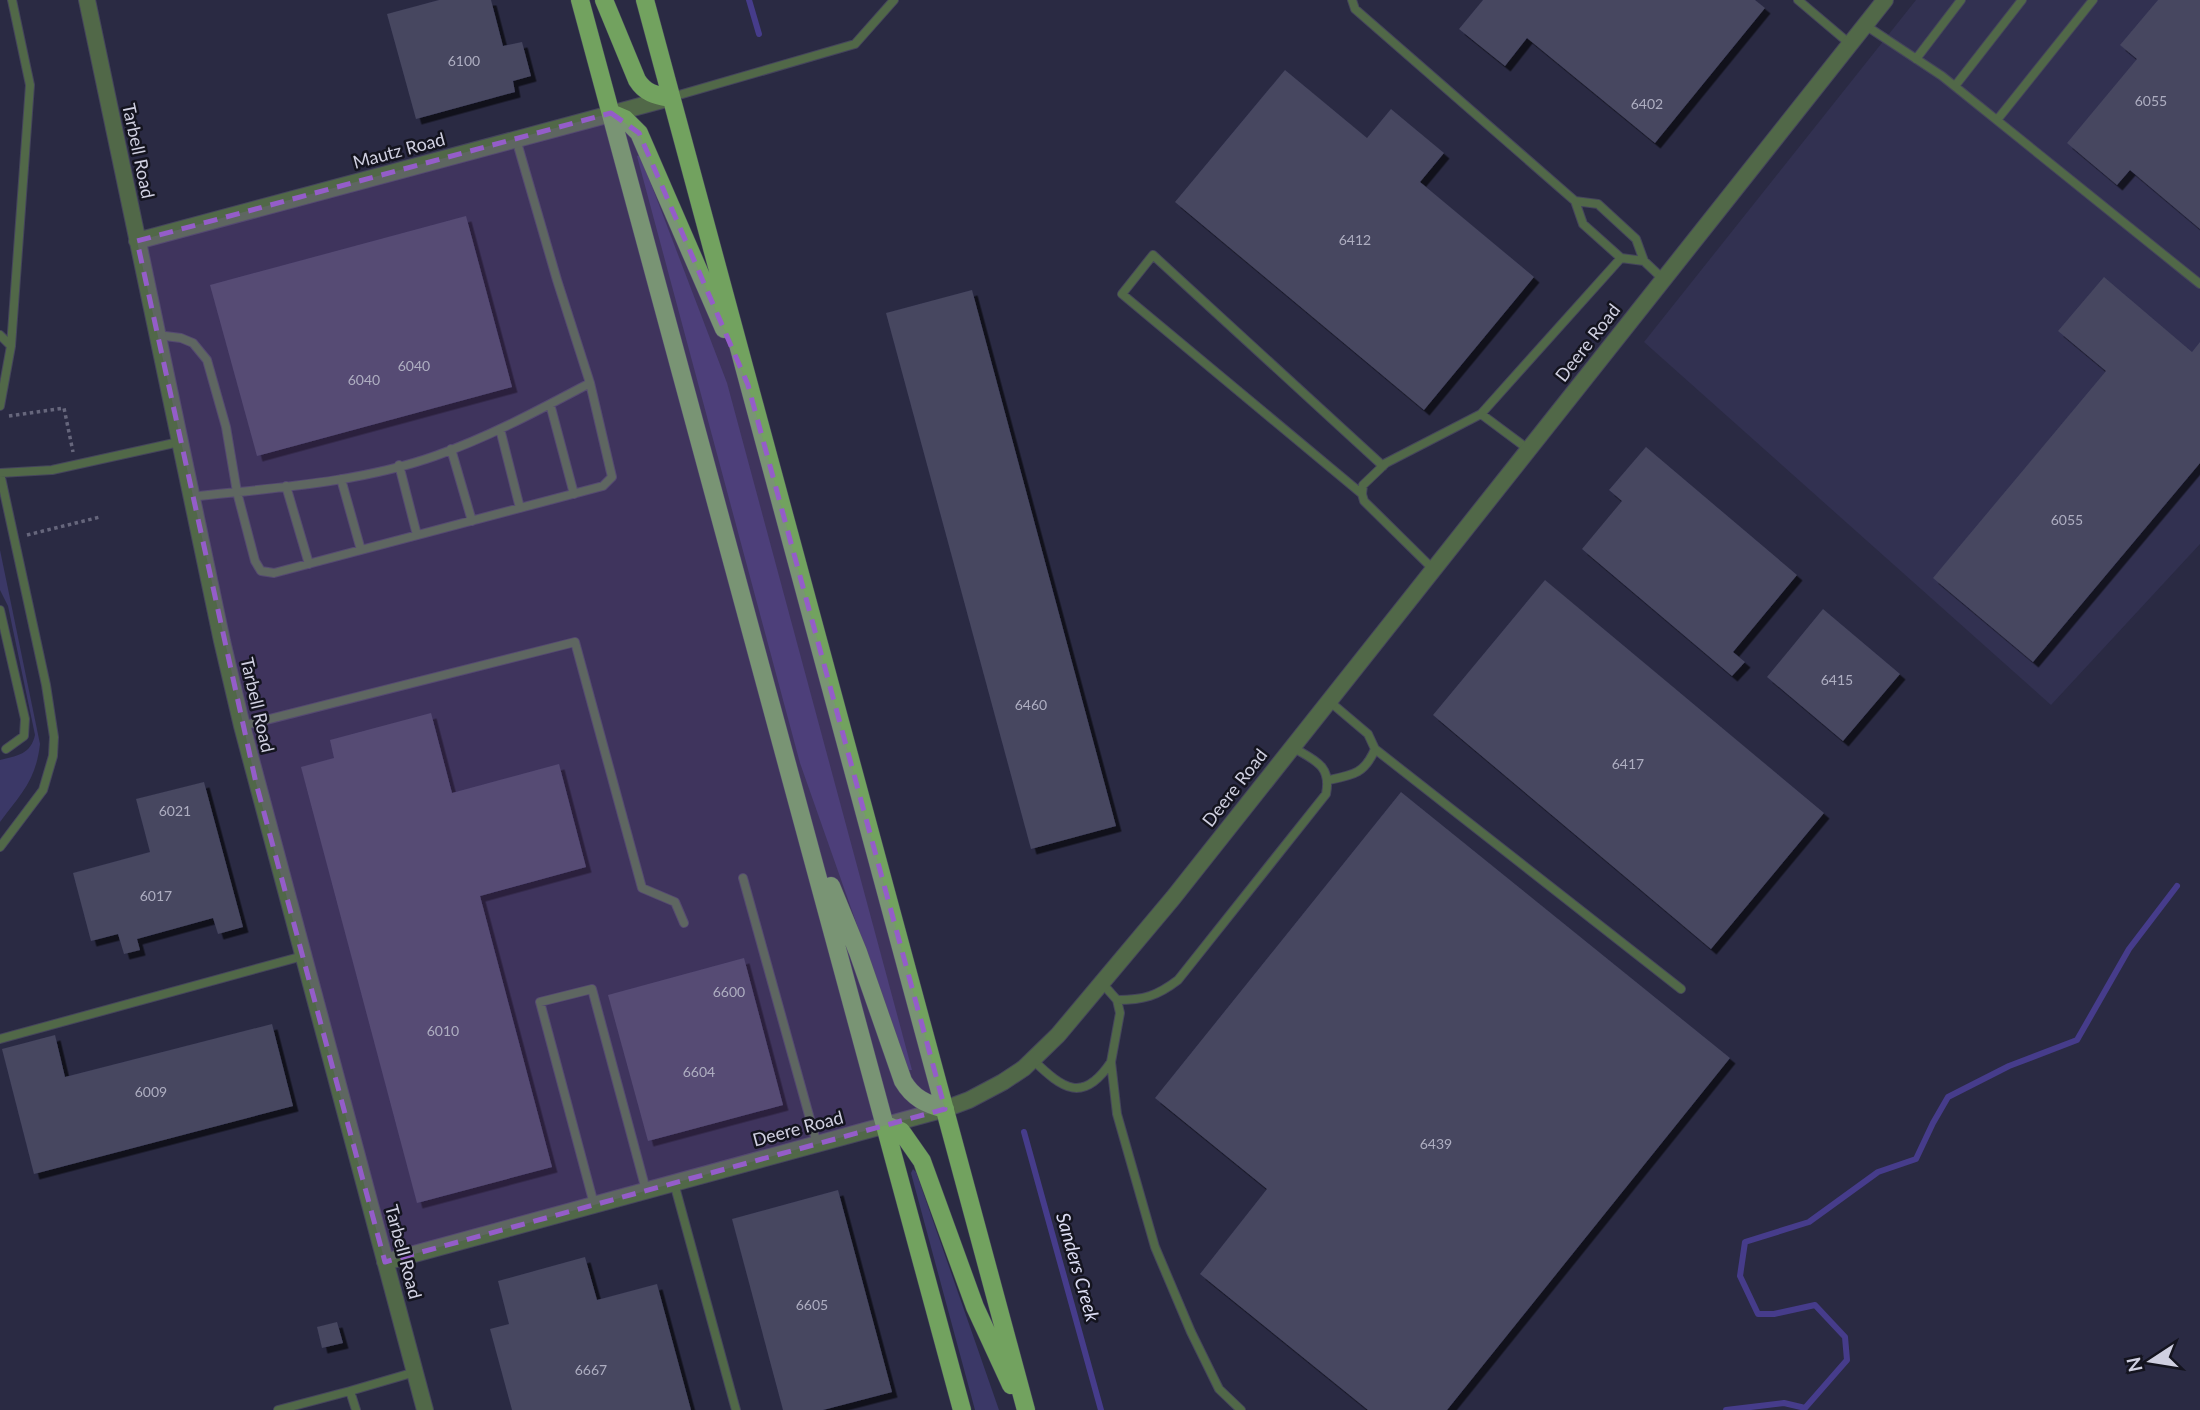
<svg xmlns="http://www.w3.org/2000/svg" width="2200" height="1410" font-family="Lato,sans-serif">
<defs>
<filter id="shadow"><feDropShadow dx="5.5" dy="5.5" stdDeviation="0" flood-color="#0009"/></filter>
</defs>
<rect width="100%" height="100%" fill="#2a2a43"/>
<path fill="#323151" d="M1916,0H2200V544L2051,705L1644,342Z"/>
<path fill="#3b3867" d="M640,155L727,383L912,1070H908L800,763L637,156Z
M0,550L40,744C36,780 21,794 0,822V760C17,756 31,754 35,735L8,606L0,590Z
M913,1169L916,1172L999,1410H975L911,1173Z"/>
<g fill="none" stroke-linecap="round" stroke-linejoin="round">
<path stroke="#463c8b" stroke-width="6" d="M749,0L759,34
M1024,1132L1101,1410
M1726,1410L1784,1403L1805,1408L1847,1360L1845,1337L1815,1305L1774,1314H1758L1740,1276L1745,1242L1809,1222L1878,1172L1916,1159L1933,1123L1948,1097L2009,1066L2077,1040L2129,949L2177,886"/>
</g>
<path fill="#464661" filter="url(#shadow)" d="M439,0H491L503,46L522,42L531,76L513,81L515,92L416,119L387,14Z
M1483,0H1755L1765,8L1655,143L1527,38L1505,66L1459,29Z
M2158,0H2200V229L2130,170L2117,185L2067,143L2137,59L2120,45Z
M1285,70L1367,138L1391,109L1444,153L1420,182L1534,277L1424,410L1175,202Z
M466,216L512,387L257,456L210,285Z
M2104,277L2192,352L2200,342V463L2033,662L1933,578L2106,371L2058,331Z
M972,290L1116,826L1031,849L886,313Z
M1646,447L1797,575L1733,652L1745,662L1732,676L1582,549L1622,501L1609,490Z
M1545,580L1824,813L1711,949L1433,715Z
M1823,609L1900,674L1843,741L1767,677Z
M431,713L452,793L559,764L586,867L480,896L552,1167L417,1203L301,767L334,758L330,740Z
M204,782L243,927L218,934L213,918L137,939L140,950L124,954L118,934L91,941L73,873L150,852L136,799Z
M1401,792L1730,1058L1447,1410H1368L1200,1274L1267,1189L1155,1098Z
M744,958L783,1105L648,1141L608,995Z
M272,1024L293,1106L34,1174L2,1049L55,1035L65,1077Z
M838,1190L892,1392L823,1410H783L732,1219Z
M585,1257L597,1300L657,1284L691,1410H512L490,1329L509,1324L498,1281Z
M337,1322L343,1343L322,1348L317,1327Z"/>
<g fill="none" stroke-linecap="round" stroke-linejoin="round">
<g stroke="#45455c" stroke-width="10">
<path id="service" d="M1352,0L1355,9L1575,201
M1798,0L1850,44
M1865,25L1942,76L2200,284
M1916,59L1961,0
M1955,86L2022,0
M672,97L855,44L894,0
M1997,120L2093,0
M1644,261L1621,258L1583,224L1575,201L1598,204L1636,239L1644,261L1663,279
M0,335L11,346L0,406
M157,335L181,338L193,343L207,360L226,427L237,492L255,561L261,571L274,573L603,486L612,477L590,383
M11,346L30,85L12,0
M550,404L574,494
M1481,414L1528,449
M500,429L520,508
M451,449L472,521
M399,465L417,535
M0,473L46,685L54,737L53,756L43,790L0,847
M0,473L52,470L179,442
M341,479L361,550
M286,486L309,564
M1362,494L1122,294L1153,255L1383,466
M191,497C271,488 359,483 435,456C489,437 539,410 590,383L557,280L516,139
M1433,569L1364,501L1362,494L1363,485L1386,463L1481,414L1621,258
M0,610L25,719L24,736L6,749
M242,726L575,642L642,888L675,902L684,923
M1375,749L1681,989
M1329,780C1354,775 1365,773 1375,749L1368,734L1329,701
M743,878L817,1144
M1102,983L1117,1000L1120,1013L1111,1062L1117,1114L1155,1247L1191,1332L1219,1389L1241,1410
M1117,1000C1144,1000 1157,996 1178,980L1326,794C1332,765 1314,760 1292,747
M0,1039L303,956
M1033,1060C1063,1089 1083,1104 1111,1062
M674,1183L736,1410
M594,1204L540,1002L592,989L646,1190
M278,1410L350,1391
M356,1410L350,1391L415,1372"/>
</g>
<g stroke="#45455c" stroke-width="18">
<path id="minor" d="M87,0L222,641L242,726L425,1410
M137,241L670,98
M385,1262L945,1109L969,1100L1003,1082L1024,1068L1058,1035L1173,898L1885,0"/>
</g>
<g stroke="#45455c" stroke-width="19">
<path id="primary" d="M580,0L962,1410
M604,0L637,80C645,93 655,95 670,98
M645,0L1026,1410
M611,113L625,119L639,133L724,329
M831,886L858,952L903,1081C913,1098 926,1104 945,1109
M886,1125L901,1131L922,1161L975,1307L1011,1385"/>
</g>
<path stroke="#66667c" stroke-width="3.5" stroke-dasharray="3.5 3.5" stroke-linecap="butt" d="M9,416L64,408L73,452
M27,535L100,517"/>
<use href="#service" stroke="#516848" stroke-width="8"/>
<use href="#minor" stroke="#516848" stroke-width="16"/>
<use href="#primary" stroke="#72a25f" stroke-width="18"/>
</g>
<path fill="#945dc9" fill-opacity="0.2" stroke="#945dc9" stroke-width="5" stroke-dasharray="14 9" stroke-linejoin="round" d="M611,113L639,133L748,385L945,1109L385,1262L256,783L137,241Z"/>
<g text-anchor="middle" stroke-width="5" stroke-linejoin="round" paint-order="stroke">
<g font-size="14" fill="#aeaec1">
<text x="464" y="66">6100</text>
<text x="2151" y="106">6055</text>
<text x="1647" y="109">6402</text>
<text x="1355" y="245">6412</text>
<text x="414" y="371">6040</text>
<text x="364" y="385">6040</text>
<text x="2067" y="525">6055</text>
<text x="1837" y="685">6415</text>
<text x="1031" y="710">6460</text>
<text x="1628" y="769">6417</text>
<text x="175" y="816">6021</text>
<text x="156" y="901">6017</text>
<text x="729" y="997">6600</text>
<text x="443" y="1036">6010</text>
<text x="699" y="1077">6604</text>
<text x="151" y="1097">6009</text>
<text x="1436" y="1149">6439</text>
<text x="812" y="1310">6605</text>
<text x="591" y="1375">6667</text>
</g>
<g font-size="18" fill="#d0d0e1" stroke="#14141f">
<text transform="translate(138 151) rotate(78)" y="6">Tarbell Road</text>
<text transform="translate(399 151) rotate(-15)" y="6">Mautz Road</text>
<text transform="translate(1588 343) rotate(-52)" y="6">Deere Road</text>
<text transform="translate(257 705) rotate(77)" y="6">Tarbell Road</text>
<text transform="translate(1235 788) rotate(-52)" y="6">Deere Road</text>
<text transform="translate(798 1129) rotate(-15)" y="6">Deere Road</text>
<text transform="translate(403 1252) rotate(75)" y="6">Tarbell Road</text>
</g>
<g font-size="19" font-style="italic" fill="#dcddf4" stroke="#14141f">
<text transform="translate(1078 1267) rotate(74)" y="7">Sanders Creek</text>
</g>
</g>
<g transform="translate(2151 1361) rotate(258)" stroke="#14141f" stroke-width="5" paint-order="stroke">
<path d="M0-5L12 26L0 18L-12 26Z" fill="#d0d0e1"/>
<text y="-10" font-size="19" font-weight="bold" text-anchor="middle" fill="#d0d0e1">N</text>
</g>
</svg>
